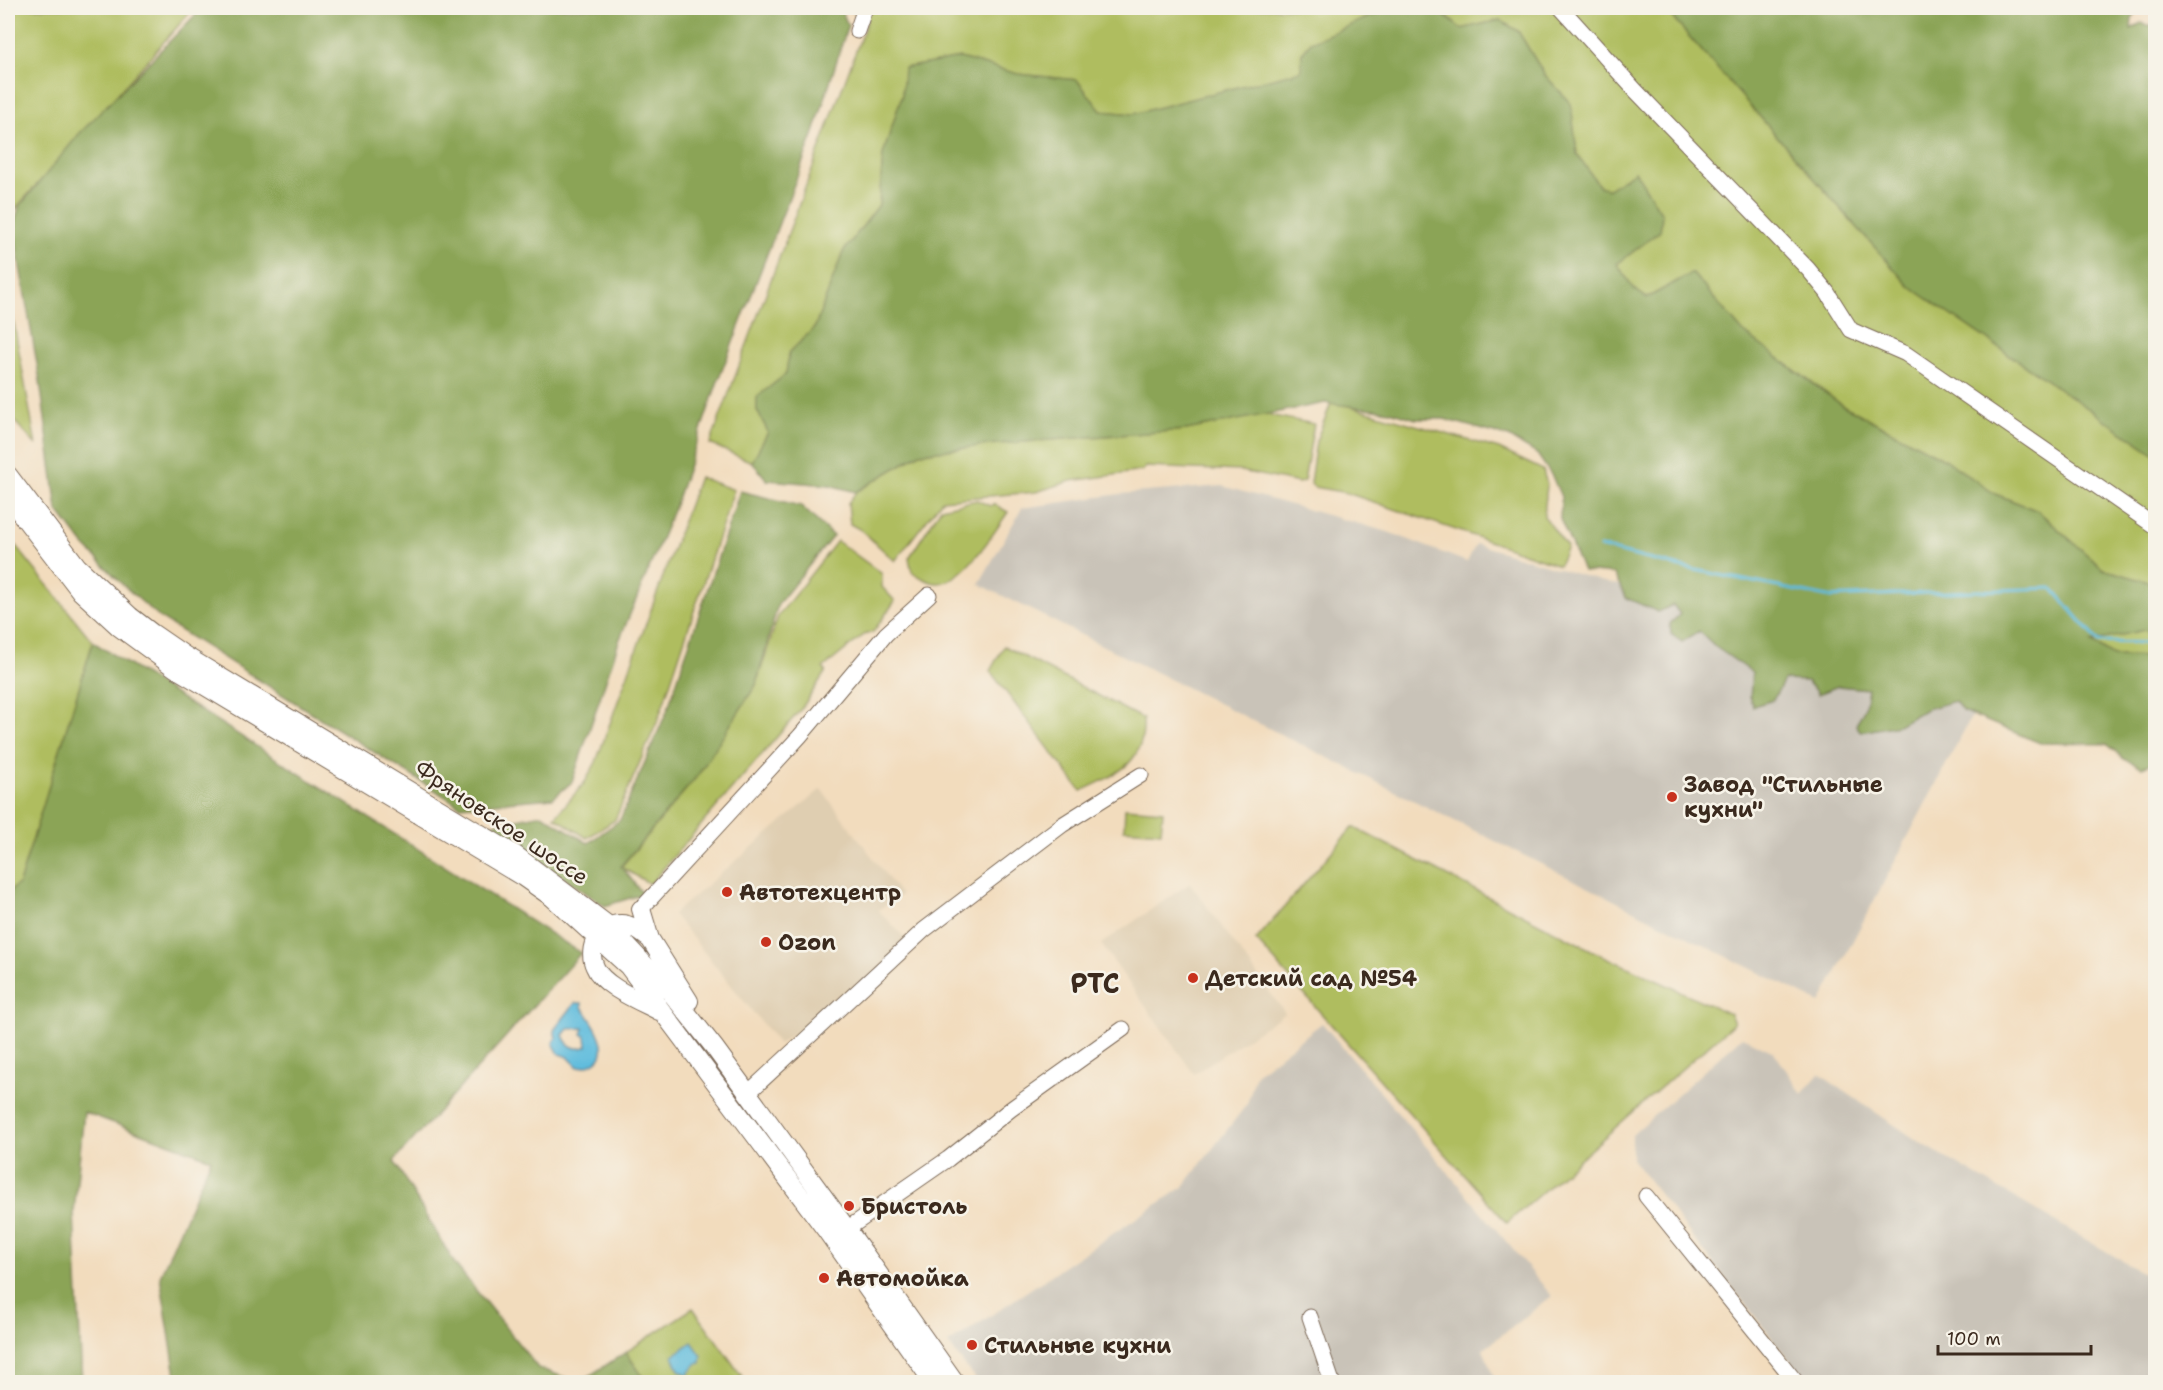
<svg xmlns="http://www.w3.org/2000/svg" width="2163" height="1390" font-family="'Shantell Sans',sans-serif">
<rect width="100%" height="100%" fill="#f7f3e8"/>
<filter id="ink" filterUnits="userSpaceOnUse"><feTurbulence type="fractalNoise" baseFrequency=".0167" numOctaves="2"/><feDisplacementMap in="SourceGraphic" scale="12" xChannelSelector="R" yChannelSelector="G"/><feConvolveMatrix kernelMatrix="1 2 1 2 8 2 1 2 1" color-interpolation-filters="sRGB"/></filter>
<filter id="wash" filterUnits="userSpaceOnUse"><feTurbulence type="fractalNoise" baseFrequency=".008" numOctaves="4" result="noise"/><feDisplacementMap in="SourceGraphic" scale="24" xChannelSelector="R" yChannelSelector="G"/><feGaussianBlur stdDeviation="1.35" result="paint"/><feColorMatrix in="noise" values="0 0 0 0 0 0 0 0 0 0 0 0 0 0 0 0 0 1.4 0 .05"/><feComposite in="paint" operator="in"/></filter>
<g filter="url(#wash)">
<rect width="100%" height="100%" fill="#f2dcbd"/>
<path fill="#dfceb1" d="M821,789L901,895L878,910L909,942L886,970L779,1044L673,914Z
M1190,883L1285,1013L1194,1074L1101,944Z"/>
<path fill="#c9c3b8" d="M1222,486L1388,532L1467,562L1476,544L1600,581L1996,670L1820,1003L979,584L1022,508L1120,494Z
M1322,1023L1552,1296L1483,1349L1496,1382H978L948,1344L1183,1187L1247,1104L1256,1074Z
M1742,1037L1774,1052L1802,1094L1819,1074L1921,1143L2155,1280V1382H1806L1632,1159V1135Z"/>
<path fill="#afbd5f" stroke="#75743e" stroke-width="1.5" d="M14,8H194L8,217V14Z
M847,8H1390L1311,42L1302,53L1301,71L1133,114L1101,111L1077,80L1018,74L960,58L905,68L902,95L883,155L879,205L843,252L815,327L789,353L786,374L757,397V410L768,432L752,462L710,444L867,21Z
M1430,8H1664L1909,286L2155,454V584L2103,569L2038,511L1995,494L1941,457L1842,405L1743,332L1692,273L1647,298L1634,289L1617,264L1660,231L1662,214L1635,171L1609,189L1599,186L1577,154L1571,104L1544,74L1518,31L1500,20L1461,29L1440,10Z
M8,291L36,445L8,414Z
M1332,401L1499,449L1543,470L1547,485L1544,516L1567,547L1559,565L1347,493L1314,487L1310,483L1316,441Z
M1264,414L1314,424L1304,481L1299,483L1241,471L1146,467L1142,471L1071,481L1036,492L942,500L895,561L861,530L850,524L848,503L856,492L920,453L997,444L1186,430Z
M699,477L734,490L658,720L615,820L587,838L555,817L585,782L596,762Z
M977,500L990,506L994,504L1008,512C995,531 963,584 937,583C929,583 919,576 912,572L909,558L941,508Z
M8,536L93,642L19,884L8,892Z
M837,541L882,574V587L895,601L873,632L864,635L823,668L826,671L802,708L650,884L621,867L698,775L756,685L778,616Z
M2144,630L2155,633V657L2113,656L2090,641Z
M1004,646L1143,719C1146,764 1116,774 1081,791L990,671Z
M1125,808L1163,811L1161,832L1124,829Z
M1353,827L1595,952L1730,1014L1734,1023L1507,1223L1256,940Z
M693,1308L746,1382H646L626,1352Z"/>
<path fill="#8ba456" stroke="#63673a" stroke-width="1.5" d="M202,8H835L841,10L848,25L814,133L718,381L674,508L619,641L572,782L553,798L460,806L160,618L125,587L83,544L57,510L40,381L13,227L19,207L79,134Z
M1390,8C1429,7 1431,3 1461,29L1500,20L1518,31L1544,74L1571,104L1577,154L1599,186L1609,189L1635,171L1662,214L1660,231L1617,264L1634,289L1647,298L1692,273L1743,332L1842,405L1941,457L1995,494L2038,511L2103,569L2155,584V633L2144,630L2091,642L2113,656L2155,657V762L2142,767L2124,759L2107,744L2040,743L1962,711L1955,701L1926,709L1898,725L1861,732L1856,725L1865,707L1868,689L1838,686L1818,694L1807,681L1784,680L1773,700L1753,706L1750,699L1752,672L1717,648L1699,631L1682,642L1671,634L1670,624L1680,614L1673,605L1658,612L1626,598L1614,574L1583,571L1560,519L1561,497L1552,476L1537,454L1509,437L1444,419H1416L1390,411L1325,403L1186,430L997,444L920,453L856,492L829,485L767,480L752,462L768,432L757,410V397L786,374L789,353L815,327L843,252L879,205L883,155L902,95L904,68L960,58L1018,74L1077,80L1101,111L1133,114L1301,71L1302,53L1311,42Z
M1664,8H2155V15L2146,8L2138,9L2132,19L2131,29L2141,23L2151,26L2155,20V454L1909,286Z
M740,491L801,506L833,536L778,604L756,685L698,775L621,866L643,894L605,906L487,825L542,814L588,843L620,820L667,711Z
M93,642L581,953L394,1161L455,1264L538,1368L578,1382H177L160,1276L211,1159L84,1112L74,1212L82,1382H8V892L19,884Z
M626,1352L646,1382H580Z"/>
<path fill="#5fbcdd" stroke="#4d737e" stroke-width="1.5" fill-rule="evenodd" d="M575,1003H582V1007C597,1027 621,1063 578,1067L568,1057L559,1054L553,1043L556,1038L554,1030ZM584,1028L582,1034L586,1037L587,1046C576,1052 566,1045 563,1035L568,1029Z
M692,1342L702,1356L701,1363L696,1364L688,1375L679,1370L673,1356Z"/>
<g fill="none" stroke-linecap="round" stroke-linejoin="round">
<path stroke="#5fbcdd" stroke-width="3" d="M1600,547L1676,566L1827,597L2052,588L2099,642L2156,643"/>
</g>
</g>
<g filter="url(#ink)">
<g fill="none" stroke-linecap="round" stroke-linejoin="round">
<g stroke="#7b6856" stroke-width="17">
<path id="minor" d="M1561,8L1636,91L1808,269L1827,292L1851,330L1906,354L2156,527
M857,31L865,8
M641,909L800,736L886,634L929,595
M747,1094L924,930L1062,825L1141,775
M1646,1196L1796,1382
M847,1229L948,1159L1011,1109L1123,1029
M1310,1317L1332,1382"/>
</g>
<g stroke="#7b6856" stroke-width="20">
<path id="major" d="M8,475L77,566L130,616L152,633L184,655L514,854L609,926L671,993L714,1047L847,1229L955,1382
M8,497L81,592L119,627L175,668L523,877L553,898L628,966L826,1230L933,1382
M641,909L650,939L689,1001
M650,939C641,933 632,924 621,924C599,924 586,948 595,967C602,986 642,1002 659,1011"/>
</g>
<use href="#minor" stroke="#fff" stroke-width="15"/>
<use href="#major" stroke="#fff" stroke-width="18"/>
</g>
</g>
<g fill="#c8321e" stroke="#f7f3e8" stroke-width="2">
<circle cx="1672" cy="797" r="6"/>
<circle cx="727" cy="892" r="6"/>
<circle cx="766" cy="942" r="6"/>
<circle cx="1193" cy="978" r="6"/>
<circle cx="849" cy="1206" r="6"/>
<circle cx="824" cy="1278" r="6"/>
<circle cx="972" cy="1345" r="6"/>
</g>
<g text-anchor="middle" stroke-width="5" stroke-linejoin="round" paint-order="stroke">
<g font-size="22" font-weight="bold" fill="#3b2a1e" stroke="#f7f3e8" text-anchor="start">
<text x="1684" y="792">Завод "Стильные<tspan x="1684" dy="25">кухни"</tspan></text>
<text x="739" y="900">Автотехцентр</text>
<text x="778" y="950">Ozon</text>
<text x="1205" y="986">Детский сад №54</text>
<text x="861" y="1214">Бристоль</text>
<text x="836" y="1286">Автомойка</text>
<text x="984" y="1353">Стильные кухни</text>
</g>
<g font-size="22" fill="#3b2a1e" stroke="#f7f3e8">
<text transform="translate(502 822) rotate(34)" y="8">Фряновское шоссе</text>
</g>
<g font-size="28" font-weight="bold" fill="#3b2a1e" stroke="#f7f3e8">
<text x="1095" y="993">РТС</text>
</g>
</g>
<rect width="2163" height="1390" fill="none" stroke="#f7f3e8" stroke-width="30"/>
<path d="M1938 1345v9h153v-9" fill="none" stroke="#3b2a1e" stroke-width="3"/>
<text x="1947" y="1345" font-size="18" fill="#3b2a1e" stroke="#f7f3e8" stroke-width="4.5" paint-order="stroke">100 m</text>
</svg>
